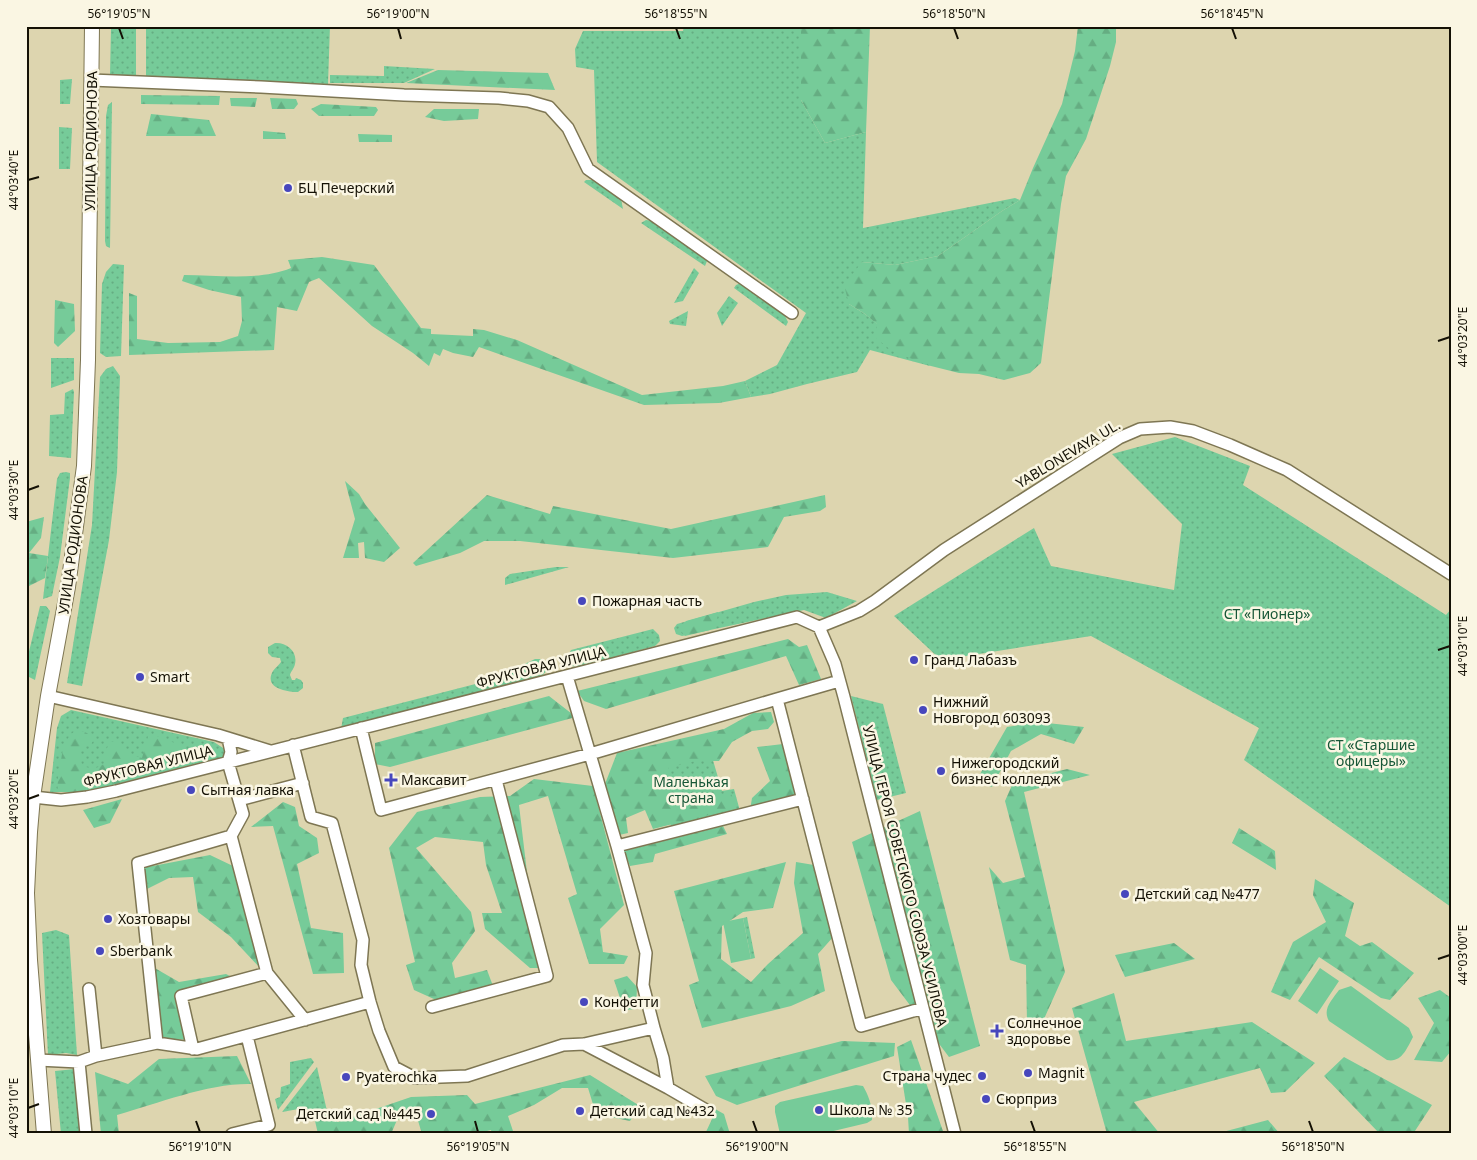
<svg xmlns="http://www.w3.org/2000/svg" width="1477" height="1160" font-family="'Noto Sans',sans-serif">
<defs>
<pattern id="green-dots" width="8" height="8" patternUnits="userSpaceOnUse" patternTransform="scale(1.25)"><rect width="8" height="8" fill="#76cb99"/><path d="M2 2h.1M6 6h.1" fill="none" stroke="#65ad82" stroke-width="1.8" stroke-linecap="round"/></pattern>
<pattern id="forest-firs" width="22" height="20" patternUnits="userSpaceOnUse" patternTransform="scale(1.25)"><rect width="22" height="20" fill="#76cb99"/><path d="M5 1l3.5 6h-7zM16 11l3.5 6h-7z" fill="#65ad82"/></pattern>
</defs>
<rect width="100%" height="100%" fill="#ddd5af"/>
<path fill="url(#green-dots)" d="M111,26H136V75H110Z
M146,26H330L328,84L146,76Z
M684,26H801V100L825,143L866,132L863,228L1015,198L1020,200L1002,211L938,256L895,265L862,262L849,304L865,314L930,366L870,350L857,372L807,384L770,394L751,397L745,381L777,365L806,313L597,162L594,70L576,67L575,49L583,31H683Z
M384,66L435,69L404,83H330V75L384,76Z
M72,79L70,104H60V80Z
M112,102L110,248L106,246L105,241L106,116L108,105Z
M59,127L72,128L70,169H59Z
M586,180H594L621,199L623,209L584,182Z
M646,220L652,221L705,256L707,261L705,266L641,223Z
M113,264L124,265L121,356L106,357L100,353L102,284L106,272Z
M694,268L699,273L683,301L674,303Z
M741,283L784,314L788,322L786,326L734,288L736,285Z
M729,296L738,303L722,326L717,313Z
M688,311L686,326L670,324L669,321Z
M74,358V380L51,388V358Z
M113,366L120,376L117,472L109,540L82,686L67,683L92,525L100,377L106,369Z
M73,389L74,392L71,458L49,456L50,415L64,414L65,393Z
M1175,437L1250,466L1243,485L1446,615L1451,609V907L1244,760L1259,728L1091,636L941,660L894,616L1034,528L1051,566L1174,590L1182,524L1112,454Z
M66,472L70,473V478L60,557L52,596L43,599L57,479L60,473Z
M556,567H569L505,585V578L510,574Z
M827,592L857,601L826,618L804,610L682,636L676,634L674,628L677,624L754,602L786,595Z
M40,606H46L50,611L35,680L29,677L26,664Z
M653,629L659,635L660,641L655,646L577,667L572,666L567,658L571,650Z
M275,643C286,642 298,651 295,664C294,669 291,671 290,675L292,680H295L296,678L301,680L303,683V688L298,692C287,692 263,688 273,671C276,667 279,665 281,662L280,658L272,657L268,653V647Z
M535,659H540L544,661L547,670L543,675L341,729L343,718L491,680Z
M851,696L883,704L906,793L877,800Z
M71,710L214,742L223,748L225,753L223,757L84,792H50L57,728L61,716Z
M710,750L722,791L734,789L740,811L672,829L653,767Z
M747,917L755,958L751,959L743,918Z
M56,930L69,935L77,1055L66,1053L48,1055L42,933Z
M311,1058L314,1062L278,1110L275,1099L280,1097L281,1087L290,1084V1062Z
M317,1067L327,1111L321,1109L307,1112L304,1108L282,1112Z
M75,1069L80,1134H61L55,1071Z"/>
<path fill="url(#forest-firs)" d="M801,26H870L866,132L825,143L801,100Z
M1078,26H1116V42L1110,66L1086,139L1066,176L1061,204L1041,363L1030,373L1004,380L979,374L959,373L927,365L892,351L876,338L877,324L865,314L849,304L844,285L862,262L895,265L938,256L1002,211L1020,200L1033,168L1062,104L1075,51Z
M438,70L548,73L555,90L406,83Z
M141,95L220,96L219,105L141,104Z
M230,98H257L255,107L231,106Z
M270,98L296,99L298,104L294,109H272Z
M321,104L376,107L378,110L374,116H319L311,109Z
M434,109H479L478,119L444,121L425,117Z
M151,114L209,120L216,136H146Z
M263,131L285,133L286,139H263Z
M358,134L392,135V142H359Z
M322,257L374,265L421,328L431,329V334L473,336V329L484,330L517,340L642,395L723,386L745,381L751,397L719,403L644,405L479,347L473,357L453,353L443,349L440,356L434,353L429,366L413,353L372,326L319,278L309,282L297,311L277,307L274,350L129,355V293L137,296V339L168,343L220,342L238,336L242,321L241,297L209,290L182,281L184,275C218,275 259,281 291,268L288,260Z
M55,300L74,304L75,331L58,347L54,343Z
M345,481L359,494L365,504L400,548L384,562L365,558L364,542L358,543L359,558H343L355,519Z
M487,495L550,514L553,506L671,529L825,495L826,507L820,511L784,517L768,547L673,558L520,541H484L460,553L416,566L413,563Z
M44,517L41,538L29,553L48,556L45,578L27,587L26,586V522Z
M718,612L717,620L710,630L685,636L681,631L686,621Z
M788,639L799,647L807,645L821,679L799,685L786,656L606,709L584,701L577,691Z
M549,696L576,717L390,767L375,764V743Z
M771,712L774,722L768,729L752,731L732,742L719,761H695L668,768L669,802L731,793L736,808L653,829L645,810L626,818L628,833L619,835L605,784L617,753L724,729L753,713Z
M1038,722L1084,727L1074,744L1041,734L1011,751L992,787L976,781L1007,727Z
M76,730L85,732L95,738L91,744L83,745L80,755L82,766L94,769L104,764L106,750L110,742L119,741L128,754L142,758L149,733L180,745L175,769L84,792H58C57,782 58,776 60,767C63,751 62,741 76,730Z
M783,744L798,797L750,810L752,798L770,781L757,747Z
M1067,769L1090,775L1024,792L1065,972L1044,1019L1027,1023L1026,965L1010,960L989,867L1003,883L1025,877L1005,801L1013,783Z
M534,779L593,786L624,905L600,929L603,952L628,956L624,964H589L568,898L577,894L548,796L519,805L528,881L541,968H530L485,929L482,913H502L486,865L483,842L435,837L416,848L471,912L475,931L452,963L455,978L487,970L496,994L445,1004L414,990L406,965L415,962L389,848L417,812L480,797L510,796Z
M122,799L110,823L94,828L83,810Z
M283,802L295,807L299,826L317,838L319,853L297,864L311,928L343,933L344,973L313,974L273,826L251,827Z
M920,811L980,1046L949,1057L891,980L852,842Z
M723,826L727,834L655,854L653,862L630,866L624,851Z
M1239,828L1275,851L1276,870L1232,843Z
M210,855L233,866L261,969L231,937L198,912L193,877L169,878L135,895L132,870Z
M786,862L773,908L743,912L722,926L721,959L751,982L768,964L803,933L794,883L796,862L814,865L834,936L818,954L825,991L791,1006L702,1028L689,985L699,981L674,891Z
M1315,879L1354,903L1345,936L1360,946L1372,942L1414,973L1390,1000L1381,998L1319,957L1290,1000L1271,992L1293,942L1326,922L1313,895Z
M1174,943L1195,959L1125,977L1115,955Z
M153,967L179,982L226,974L234,978L179,1002L193,1040L163,1039Z
M627,976L637,987L636,1009L624,1010L614,980Z
M1440,990L1451,998V1051L1442,1062L1414,1060L1434,1023L1418,998Z
M1114,993L1126,1041L1252,1022L1315,1063L1285,1092L1271,1093L1260,1068L1134,1102L1160,1134H1107L1072,1008Z
M911,1040L944,1134H909L908,1117L897,1047Z
M842,1041L895,1043L894,1056L737,1105L716,1096L705,1076Z
M237,1056L251,1084C209,1083 159,1103 117,1115L119,1134H101L95,1072L128,1084L159,1059Z
M1344,1057L1432,1105L1413,1134H1380L1324,1076Z
M590,1075L640,1106L630,1121L596,1114L588,1088H562L534,1105L508,1116L514,1134H492L491,1130L475,1134H422L416,1114L397,1120L391,1134H318L313,1112L321,1110L338,1122L411,1097L467,1095L475,1104Z
M708,1105L724,1114L730,1134H705L712,1119Z
M1268,1120L1280,1134H1215Z"/>
<path fill="#76cb99" d="M743,918L751,959L731,963L723,922Z
M1320,968L1339,981L1317,1014L1298,1001Z
M1351,986L1409,1028L1413,1037C1407,1048 1402,1063 1387,1060L1329,1021C1322,1009 1332,1000 1339,990Z
M856,1085L863,1086C869,1096 873,1108 872,1120L867,1123L821,1134H780L775,1112V1106L780,1102Z"/>
<g fill="none" stroke-linecap="round" stroke-linejoin="round">
<g stroke="#7e7653" stroke-width="14">
<path id="minor" d="M91,80L261,87L404,95L499,98L528,101L549,107L568,128L588,169L792,313
M819,627L859,611L875,601L944,550L1119,438L1140,429L1170,427L1193,431L1230,445L1287,470L1451,574
M819,627L835,664L844,697L955,1134
M839,681L777,699L861,1026L913,1011L923,1009
M48,696L218,735L270,751
M361,728L381,810L590,754L777,699
M293,745L311,817L332,823L363,940L361,965L370,1002L379,1031L394,1067L415,1078L467,1076L563,1045L584,1044L654,1028L643,985L646,953L617,846L567,676
M33,797L61,800L87,797L116,791L797,617L819,627
M239,800L303,783
M617,846L803,799
M267,973L305,1020
M89,989L96,1056
M432,1007L547,976L496,780
M654,1028L663,1058L668,1088L706,1110
M157,1043L197,1049L370,1002
M584,1044L668,1088
M193,1049L181,996L267,973L231,836
M38,1060L79,1062L86,1134
M79,1062L96,1056L157,1043L138,863L231,836L243,814L228,762L231,752L228,738
M232,1134L269,1125L247,1036"/>
</g>
<g stroke="#7e7653" stroke-width="16">
<path id="major" d="M44,1134L30,960L27,893L30,832L33,797L48,696L68,587L84,466L88,360L92,26"/>
</g>
<use href="#minor" stroke="#fff" stroke-width="11"/>
<use href="#major" stroke="#fff" stroke-width="14"/>
</g>
<path fill="none" stroke="#141105" stroke-width="2" d="M119,28L123,39M398,28L401,39M676,28L680,39M954,28L958,39M1232,28L1236,39M28,180L39,177M1438,341L1450,337M28,490L39,486M1438,650L1450,646M28,799L39,795M1438,959L1450,955M28,1108L39,1104M196,1121L200,1132M475,1121L478,1132M753,1121L757,1132M1031,1121L1035,1132M1309,1121L1313,1132"/>
<g fill="#4747bd" stroke="#faf6e3" stroke-width="2">
<circle cx="288" cy="188" r="5"/>
<circle cx="582" cy="601" r="5"/>
<circle cx="914" cy="660" r="5"/>
<circle cx="140" cy="677" r="5"/>
<circle cx="923" cy="710" r="5"/>
<circle cx="941" cy="771" r="5"/>
<path d="M388.5 772.5h5v5h5v5h-5v5h-5v-5h-5v-5h5z"/>
<circle cx="191" cy="790" r="5"/>
<circle cx="1125" cy="894" r="5"/>
<circle cx="108" cy="919" r="5"/>
<circle cx="100" cy="951" r="5"/>
<circle cx="584" cy="1002" r="5"/>
<path d="M994.5 1023.5h5v5h5v5h-5v5h-5v-5h-5v-5h5z"/>
<circle cx="1028" cy="1073" r="5"/>
<circle cx="982" cy="1076" r="5"/>
<circle cx="346" cy="1077" r="5"/>
<circle cx="986" cy="1099" r="5"/>
<circle cx="819" cy="1110" r="5"/>
<circle cx="580" cy="1111" r="5"/>
<circle cx="431" cy="1114" r="5"/>
</g>
<g text-anchor="middle" stroke-width="5" stroke-linejoin="round" paint-order="stroke">
<g font-size="14" fill="#141105" stroke="#faf6e3">
<text transform="translate(91 141) rotate(-89)" y="5">УЛИЦА РОДИОНОВА</text>
<text transform="translate(1068 454) rotate(-31)" y="5">YABLONEVAYA UL.</text>
<text transform="translate(73 545) rotate(-82)" y="5">УЛИЦА РОДИОНОВА</text>
<text transform="translate(541 667) rotate(-14)" y="5">ФРУКТОВАЯ УЛИЦА</text>
<text transform="translate(148 766) rotate(-14)" y="5">ФРУКТОВАЯ УЛИЦА</text>
<text transform="translate(905 876) rotate(76)" y="5">УЛИЦА ГЕРОЯ СОВЕТСКОГО СОЮЗА УСИЛОВА</text>
</g>
<g font-size="14" fill="#141105" stroke="#faf6e3" text-anchor="start">
<text x="298" y="193">БЦ Печерский</text>
<text x="592" y="606">Пожарная часть</text>
<text x="924" y="665">Гранд Лабазъ</text>
<text x="150" y="682">Smart</text>
<text x="933" y="707">Нижний<tspan x="933" dy="16">Новгород 603093</tspan></text>
<text x="951" y="768">Нижегородский<tspan x="951" dy="16">бизнес колледж</tspan></text>
<text x="401" y="785">Максавит</text>
<text x="201" y="795">Сытная лавка</text>
<text x="1135" y="899">Детский сад №477</text>
<text x="118" y="924">Хозтовары</text>
<text x="110" y="956">Sberbank</text>
<text x="594" y="1007">Конфетти</text>
<text x="1007" y="1028">Солнечное<tspan x="1007" dy="16">здоровье</tspan></text>
<text x="1038" y="1078">Magnit</text>
<text x="972" y="1081" text-anchor="end">Страна чудес</text>
<text x="356" y="1082">Pyaterochka</text>
<text x="996" y="1104">Сюрприз</text>
<text x="829" y="1115">Школа № 35</text>
<text x="590" y="1116">Детский сад №432</text>
<text x="421" y="1119" text-anchor="end">Детский сад №445</text>
</g>
<g font-size="14" fill="#175737" stroke="#faf6e3">
<text x="1267" y="619">СТ «Пионер»</text>
<text x="1371" y="750">СТ «Старшие<tspan x="1371" dy="16">офицеры»</tspan></text>
<text x="691" y="787">Маленькая<tspan x="691" dy="16">страна</tspan></text>
</g>
</g>
<rect width="1477" height="1160" fill="none" stroke="#faf6e3" stroke-width="55"/>
<rect x="28" y="28" width="1422" height="1104" fill="none" stroke="#141105" stroke-width="2"/>
<g font-size="12" text-anchor="middle" fill="#141105">
<text x="119" y="18">56°19'05"N</text>
<text x="398" y="18">56°19'00"N</text>
<text x="676" y="18">56°18'55"N</text>
<text x="954" y="18">56°18'50"N</text>
<text x="1232" y="18">56°18'45"N</text>
<text transform="translate(14 180) rotate(-90)" y="4">44°03'40"E</text>
<text transform="translate(1463 337) rotate(-90)" y="4">44°03'20"E</text>
<text transform="translate(14 490) rotate(-90)" y="4">44°03'30"E</text>
<text transform="translate(1463 646) rotate(-90)" y="4">44°03'10"E</text>
<text transform="translate(14 799) rotate(-90)" y="4">44°03'20"E</text>
<text transform="translate(1463 955) rotate(-90)" y="4">44°03'00"E</text>
<text transform="translate(14 1108) rotate(-90)" y="4">44°03'10"E</text>
<text x="200" y="1151">56°19'10"N</text>
<text x="478" y="1151">56°19'05"N</text>
<text x="757" y="1151">56°19'00"N</text>
<text x="1035" y="1151">56°18'55"N</text>
<text x="1313" y="1151">56°18'50"N</text>
</g>
</svg>
